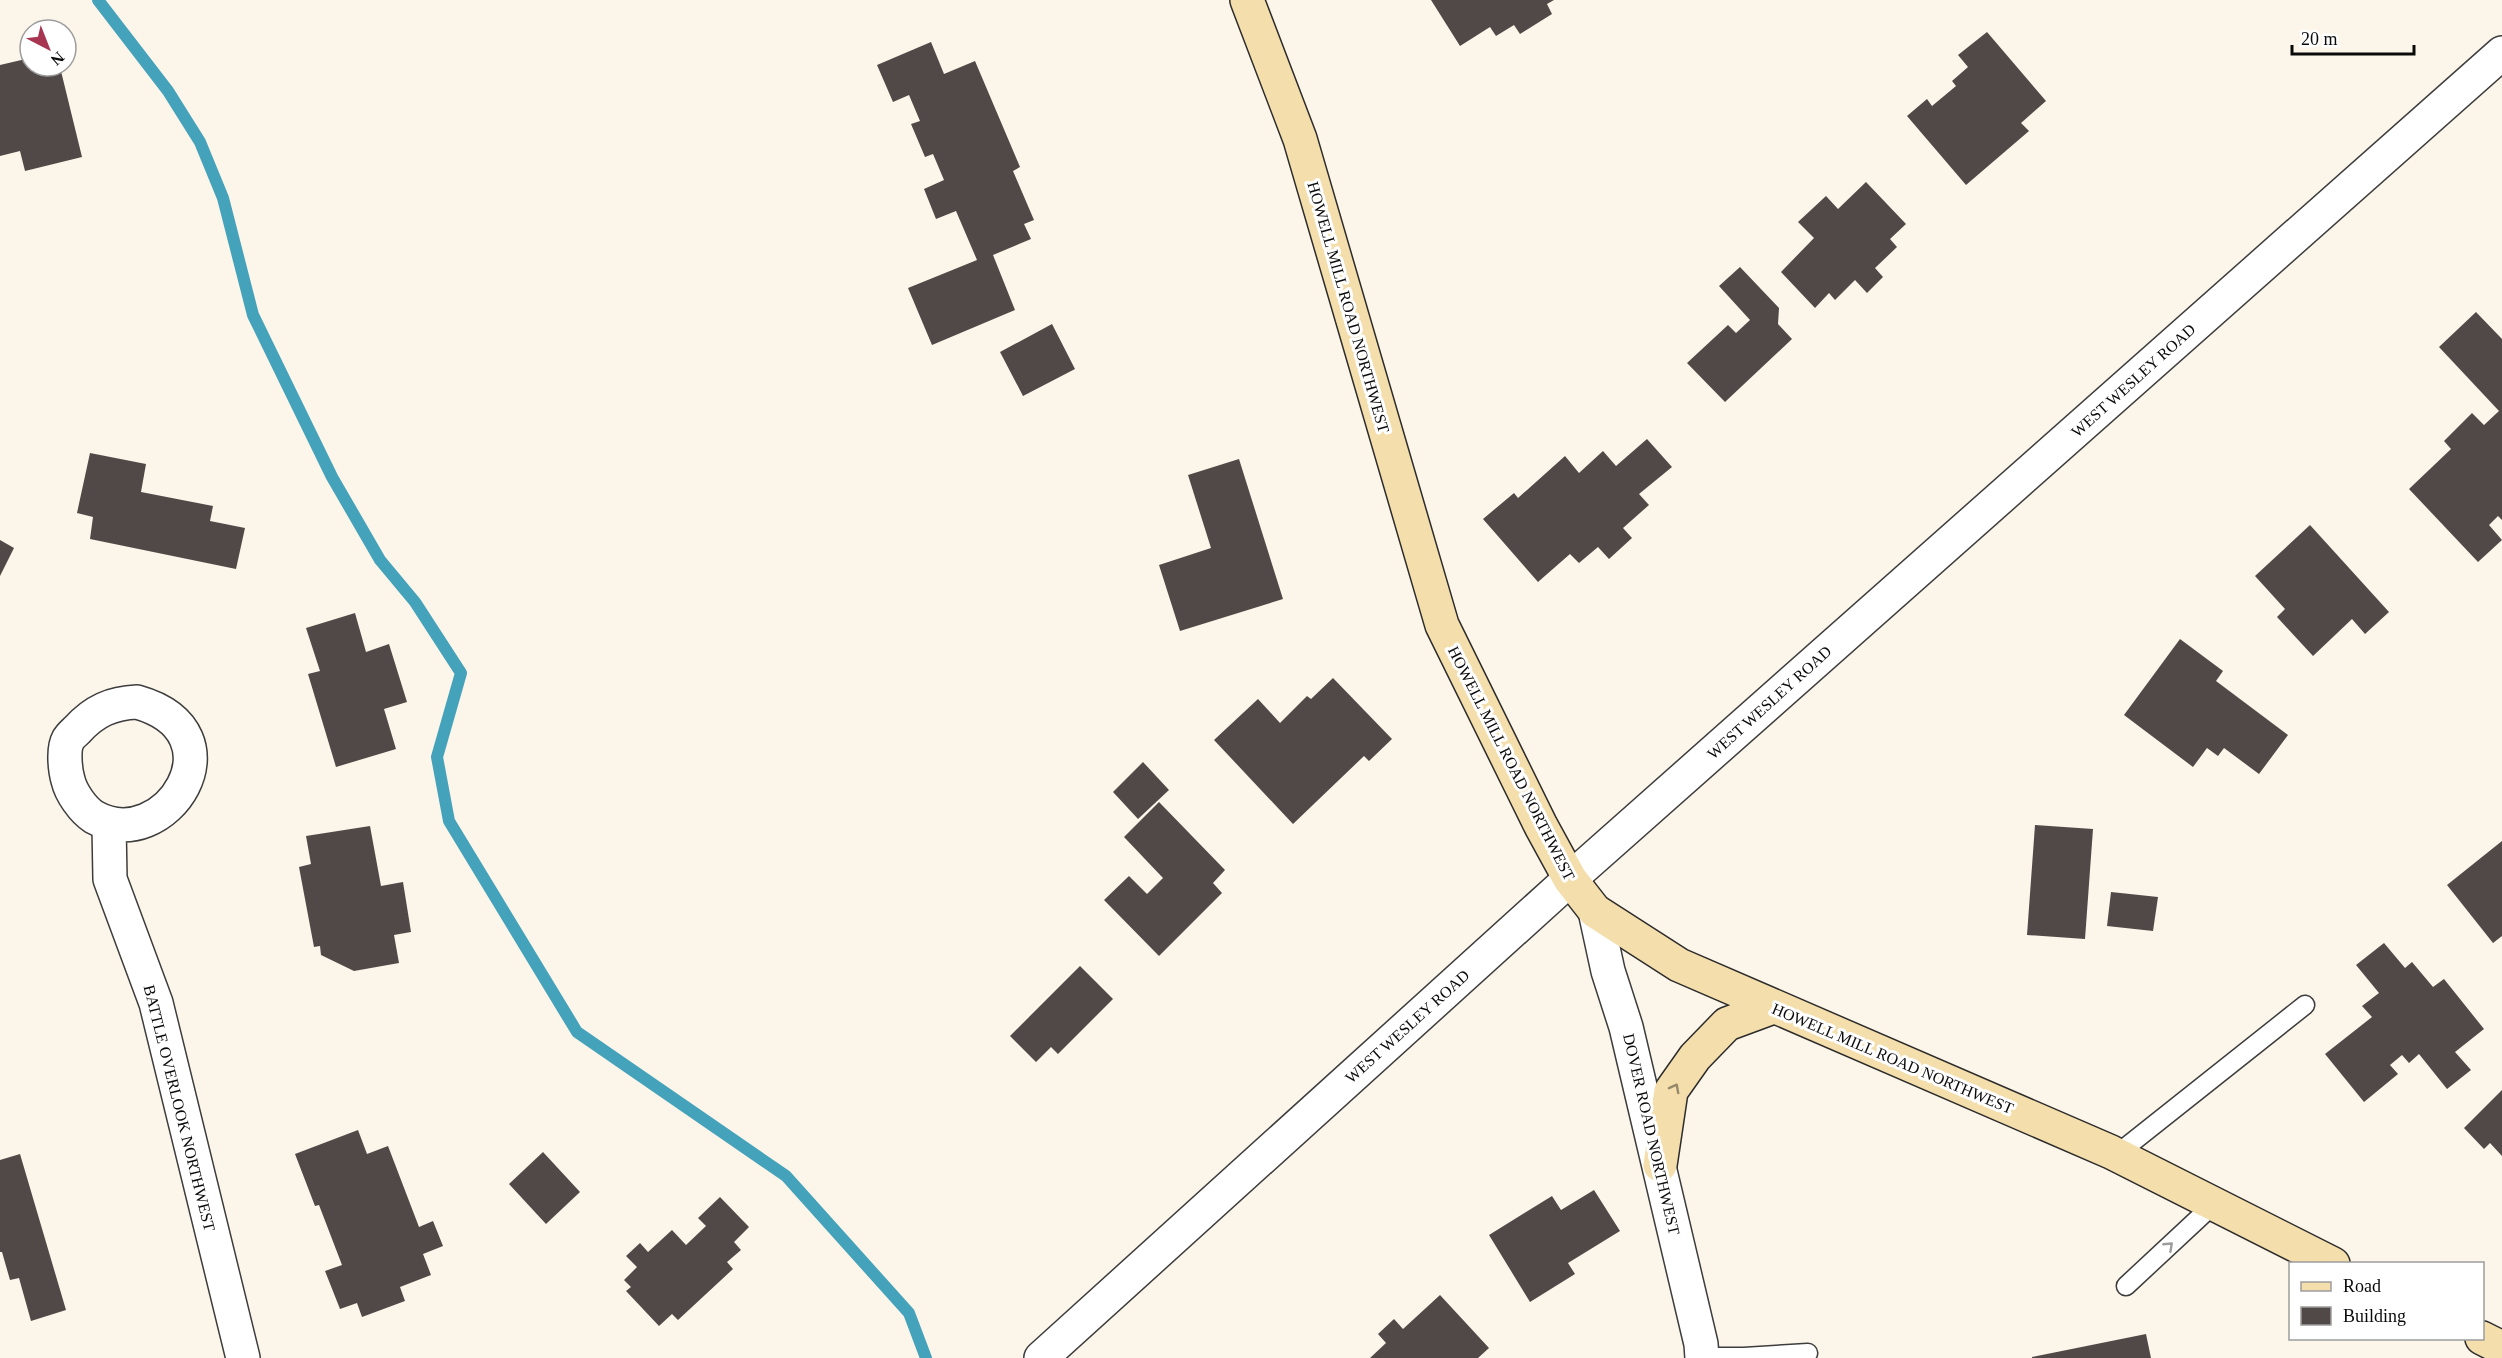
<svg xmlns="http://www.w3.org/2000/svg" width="2502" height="1358" font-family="Georgia,serif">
<rect width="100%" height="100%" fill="#fcf5e9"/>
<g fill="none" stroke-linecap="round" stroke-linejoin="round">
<path stroke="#45a2bb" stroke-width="12" d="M98,0L168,91L200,142L223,198L253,315L332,477L380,560L415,602L461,673L437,757L449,821L577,1032L786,1176L909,1313L926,1358"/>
</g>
<path fill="#514947" d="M1431,0H1554L1547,4L1552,14L1520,34L1514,25L1496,36L1490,27L1460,46Z
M1987,32L2046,101L2021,123L2029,131L1966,185L1907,116L1927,99L1932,106L1956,86L1952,81L1968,67L1958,55Z
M931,42L944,74L975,61L1020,167L1013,171L1034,220L1024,224L1031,239L993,255L1015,310L932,345L908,288L977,260L956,211L936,219L924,189L944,180L933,154L925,157L911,124L920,121L909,95L893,102L877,65Z
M30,58V66H44L45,71L60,67L82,157L25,171L20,151L0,156V65Z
M1866,182L1906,224L1890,239L1897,247L1875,268L1883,277L1867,293L1855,280L1835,300L1829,293L1815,308L1781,272L1814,238L1798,222L1826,196L1838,209Z
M1740,267L1779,308L1778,324L1792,339L1725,402L1687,363L1728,325L1736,333L1750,320L1719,286Z
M2476,312L2502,339V520L2498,516L2489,525L2502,540L2478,562L2409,489L2451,449L2444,441L2472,413L2484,425L2499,411L2439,347Z
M1052,324L1075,369L1023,396L1000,352Z
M1647,439L1672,467L1639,494L1649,505L1623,528L1632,538L1609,559L1598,547L1579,563L1570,554L1538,582L1483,519L1514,493L1518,498L1565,456L1579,473L1603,451L1616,466Z
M90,453L146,464L141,492L213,506L210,521L245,528L236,569L90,539L93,517L77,513Z
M1239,459L1283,599L1180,631L1159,565L1211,548L1188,475Z
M2310,525L2389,612L2365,634L2352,619L2313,656L2277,617L2285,609L2255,576Z
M0,540L14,548L0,576Z
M355,613L366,652L389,644L407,702L384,709L396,749L336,767L308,674L320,671L306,628Z
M2180,639L2223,671L2216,681L2288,735L2259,774L2224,748L2218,756L2207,748L2193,767L2124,715Z
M1333,678L1392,739L1369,761L1364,756L1293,824L1214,740L1258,699L1280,723L1307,696L1311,699Z
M1143,762L1169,790L1138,819L1113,792Z
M1159,802L1225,870L1213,883L1222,893L1159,956L1104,900L1129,876L1147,894L1163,878L1124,837Z
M2035,825L2093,829L2085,939L2027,935Z
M370,826L381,886L403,882L411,932L394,935L399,963L354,971L321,955L320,946L314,947L299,867L311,864L306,836Z
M2502,841V936L2493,943L2447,885Z
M2111,892L2158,897L2153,931L2107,926Z
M2384,943L2405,968L2412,962L2433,987L2444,979L2484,1029L2455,1052L2471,1070L2447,1089L2419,1054L2409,1063L2402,1055L2390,1065L2398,1074L2364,1102L2325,1054L2372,1017L2362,1006L2379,993L2356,965Z
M1080,966L1113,999L1058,1054L1051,1047L1036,1062L1010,1036Z
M2502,1090V1156L2490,1143L2484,1149L2464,1128Z
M358,1130L367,1154L388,1146L419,1227L433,1221L443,1246L423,1254L431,1275L400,1287L405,1301L362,1317L357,1303L340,1309L325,1271L342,1265L319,1205L315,1206L295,1154Z
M543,1152L580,1192L546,1224L509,1184Z
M20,1154L66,1310L31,1321L19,1278L10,1280L2,1252H0V1160Z
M1594,1190L1620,1231L1568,1263L1575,1274L1530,1302L1489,1235L1552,1196L1561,1210Z
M720,1197L749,1227L734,1242L741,1250L727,1262L733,1269L678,1320L672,1314L659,1326L626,1291L631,1287L624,1280L637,1267L626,1256L640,1243L648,1252L672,1230L686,1245L706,1226L698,1218Z
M1440,1295L1489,1348L1478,1358H1370L1386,1343L1378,1334L1394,1319L1403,1329Z
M2146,1334L2151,1358H2032V1357Z"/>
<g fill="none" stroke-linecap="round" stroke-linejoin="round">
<g stroke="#3d3d3d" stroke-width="21">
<path id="service" d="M2116,1155L2305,1005
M2126,1286L2214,1204
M1702,1357H1744L1808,1353"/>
</g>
<g stroke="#3d3d3d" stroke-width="36">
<path id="minor" d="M137,702C246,733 165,857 94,817C83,810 71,793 68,780C65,770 63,749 68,740C70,736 75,732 77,730C94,711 112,703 137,702Z
M109,825L110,879L156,1003L243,1358
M1595,911L1608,971L1626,1027L1701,1344L1702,1358"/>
</g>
<g stroke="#3d3d3d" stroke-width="36">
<path id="tertiary" d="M1041,1358L1570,879L2502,53"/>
</g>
<g stroke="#2c2c2c" stroke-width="36">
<path id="secondary" d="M1247,0L1300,139L1442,625L1541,826L1570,879L1595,911L1679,965L2111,1152L2333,1264
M1660,1165L1671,1091L1695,1057L1727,1024L1773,1007
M2482,1338L2502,1348"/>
</g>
<use href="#service" stroke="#fff" stroke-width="18"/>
<use href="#minor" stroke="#fff" stroke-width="33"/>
<use href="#tertiary" stroke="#fff" stroke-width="33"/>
<use href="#secondary" stroke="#f4deac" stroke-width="33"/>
</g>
<defs><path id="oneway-chevron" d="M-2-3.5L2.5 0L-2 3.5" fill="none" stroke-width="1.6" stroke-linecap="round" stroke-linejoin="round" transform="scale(1.5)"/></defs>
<use stroke="#96896b" href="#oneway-chevron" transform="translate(1675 1088) rotate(-62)"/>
<use stroke="#9d9d9d" href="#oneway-chevron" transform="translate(2169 1246) rotate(-43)"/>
<g text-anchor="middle" stroke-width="6" stroke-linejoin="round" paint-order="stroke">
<g font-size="16" fill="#0a0a0a" stroke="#fff">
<text transform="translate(1349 307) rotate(74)" y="6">HOWELL MILL ROAD NORTHWEST</text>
<text transform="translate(2133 380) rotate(-42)" y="6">WEST WESLEY ROAD</text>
<text transform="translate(1769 702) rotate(-42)" y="6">WEST WESLEY ROAD</text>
<text transform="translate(1512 763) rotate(63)" y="6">HOWELL MILL ROAD NORTHWEST</text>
<text transform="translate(1407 1026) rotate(-42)" y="6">WEST WESLEY ROAD</text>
<text transform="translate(1893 1058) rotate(23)" y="6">HOWELL MILL ROAD NORTHWEST</text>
<text transform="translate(180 1108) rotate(76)" y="6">BATTLE OVERLOOK NORTHWEST</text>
<text transform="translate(1652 1134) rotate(77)" y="6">DOVER ROAD NORTHWEST</text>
</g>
</g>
<rect x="2289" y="1262" width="195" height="78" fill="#ffffff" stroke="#9d9d9d" stroke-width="1.5"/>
<rect x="2301" y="1282" width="30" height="9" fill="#f4deac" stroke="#9d9d9d" stroke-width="1.5"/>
<text x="2343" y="1292" font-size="18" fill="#0a0a0a">Road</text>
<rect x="2301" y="1307" width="30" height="18" fill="#514947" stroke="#9d9d9d" stroke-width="1.5"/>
<text x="2343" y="1322" font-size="18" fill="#0a0a0a">Building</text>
<g transform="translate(48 48) rotate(138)"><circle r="28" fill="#ffffff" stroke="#9d9d9d" stroke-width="1.5"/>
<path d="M0-4.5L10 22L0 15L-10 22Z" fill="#a73450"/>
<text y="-9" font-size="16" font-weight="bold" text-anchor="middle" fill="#0a0a0a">N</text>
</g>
<path d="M2292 45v9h122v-9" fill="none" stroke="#0a0a0a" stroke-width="3"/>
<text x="2301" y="45" font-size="18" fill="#0a0a0a" stroke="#ffffff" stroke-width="4.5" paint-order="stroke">20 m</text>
</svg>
